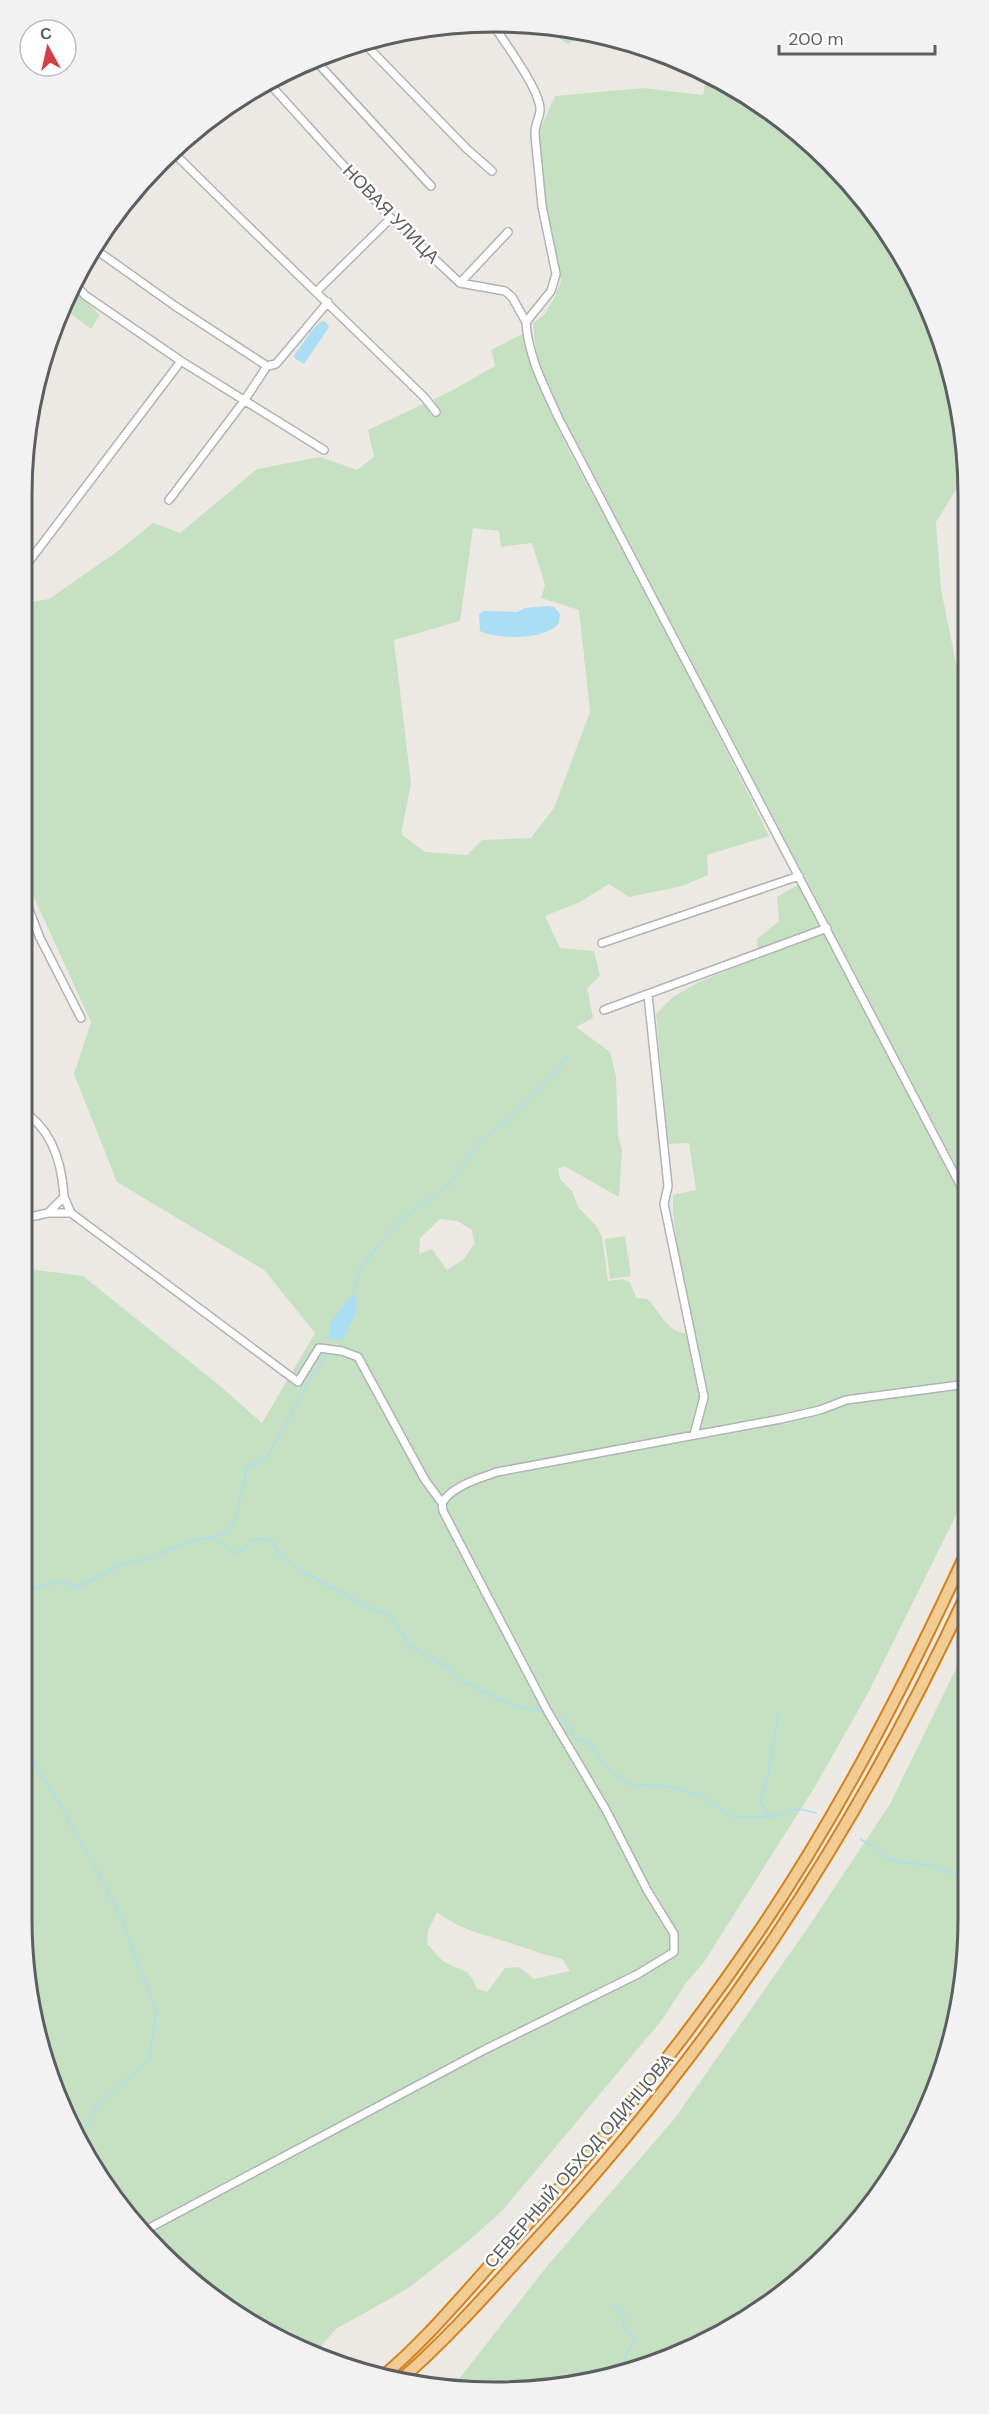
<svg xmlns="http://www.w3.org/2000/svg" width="989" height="2414" font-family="'DM Sans',sans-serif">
<rect width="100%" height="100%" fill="#ece9e3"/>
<path fill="#c6e1c2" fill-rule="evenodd" d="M552,25H556L589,33L568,44L551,33Z
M707,76L758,101L851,183L932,313L964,432V477L936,522L941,589L965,708L966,1185L564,418L537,361L533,323L544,315L555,297L561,281L546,205L539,132L555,96L643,88L703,95Z
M71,288L100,315L91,329L62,307Z
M522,334C542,407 580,470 615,536C667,636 720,735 769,836L707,855L708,875L682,886L629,897L609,884L580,902L545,916L560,948L594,951L600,976L587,988L593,1018L576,1027L610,1052L616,1077L618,1134L622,1150L619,1197L564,1166L558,1169L560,1179L572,1191L578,1207L597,1227L602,1237L608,1281L622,1279L630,1282L636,1298L647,1299C660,1310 666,1334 688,1333L673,1213V1195L696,1190L689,1143L668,1144L656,1014L673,997L699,982L759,957L757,939L779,921L777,897L799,884L966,1207L967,1493L868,1693L816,1785L704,1962L686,1983L662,2020L502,2211L466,2243L407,2289L336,2329L313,2355L258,2330L138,2231L84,2156L46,2072L21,1919V1268L83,1276L219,1385L262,1423L315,1333L264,1270L117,1182L74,1074L91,1022L21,869V604L49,599L118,551L153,523L180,533L257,469L320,457L357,470L374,457L368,430L451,391L495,366L491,350ZM473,528L499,531L501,547L532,543L545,585L541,598L579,610L590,712L554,808L531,838L482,840L467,855L425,852L401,834L411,784L394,640L460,621ZM440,1219L457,1221L472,1230L474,1244L464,1259L447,1270L432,1249L419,1254L420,1238ZM437,1912C459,1929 481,1934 507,1942C526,1948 543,1955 562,1959L570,1971L534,1979L519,1967L505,1968L487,1992L477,1989C467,1964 464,1974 445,1962C438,1958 433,1949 427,1944L428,1931Z
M625,1236L631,1276L610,1279L605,1239Z
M967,1646L968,1919L943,2071L870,2208L807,2275L732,2329L587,2384L452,2388L548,2265L675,2118L809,1926L890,1804Z"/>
<path fill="#aadef5" d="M322,321L326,322L329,327L304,364L294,358L295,354L313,329Z
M548,606L554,607L560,614L559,623C547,640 497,640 480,631L479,614L484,611L517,612L525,608Z
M356,1295L357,1311L342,1340L328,1339L331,1322L351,1296Z"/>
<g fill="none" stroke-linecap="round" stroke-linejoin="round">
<path stroke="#aadef5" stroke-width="1.5" d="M353,1297L360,1270L379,1244L405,1216L450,1184L479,1142L510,1118L553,1075L568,1056
M210,1538L229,1531L236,1516L247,1468L267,1457L310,1380L328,1353
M21,1592L58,1582L80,1586L122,1564L147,1559L190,1541L209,1538L222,1542L235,1553L245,1550L249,1541L258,1539L271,1540L280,1555L303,1572L370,1608L390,1615L410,1646L449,1668L461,1680L507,1703L544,1712
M554,1716L566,1721L574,1738L592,1745L604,1766L629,1784L665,1786L701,1795L733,1817H769L791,1810H804L816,1813
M21,1741L63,1810L117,1908L156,2011L149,2060L96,2106L78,2142
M769,1817L760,1800L768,1775L779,1711
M860,1839L877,1849L884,1856L897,1862L927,1865L968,1878
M614,2304L625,2317L623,2328L635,2340L625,2356V2370"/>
<g stroke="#b0b4b7" stroke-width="10">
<path id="minor" d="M492,23C505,43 538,87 540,108C541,116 534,125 535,135L542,206L556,274L551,291L526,322C528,357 545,388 559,419L966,1196
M362,41L467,149L492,171
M314,59L431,186
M267,81L391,218L460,283L505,291L512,297L526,322
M172,151C255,234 340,315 424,397L436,412
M92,247L175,306L267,366
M73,283L86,296L181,361L324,450
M460,283L508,232
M317,291L391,218
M169,500L244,401L267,366L276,364L328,302
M21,572L181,361
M21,889L40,938L81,1018
M602,943L799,876
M648,995L668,1186L664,1204L704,1397L694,1435
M604,1010L827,928
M21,1110C52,1128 62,1163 64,1197L48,1213L21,1219
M64,1197L71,1213L298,1382L319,1348L342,1351L358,1357L425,1480L442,1503L443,1511L548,1712L606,1810L647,1890L674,1934V1952L638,1974L484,2050L140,2233
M48,1213H71
M442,1503C452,1486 480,1478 497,1472L781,1419L820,1410L846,1400L967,1384"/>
</g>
<g stroke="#d68119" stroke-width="14">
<path id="highway" d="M382,2377C430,2337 470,2286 513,2240C602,2143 684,2042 758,1933C840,1812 906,1683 967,1551
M399,2381C448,2339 492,2288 536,2240C716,2045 855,1834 967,1593"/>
</g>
<use href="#minor" stroke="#fff" stroke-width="7"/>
<use href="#highway" stroke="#f1cd95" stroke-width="10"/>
</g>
<g text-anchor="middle" stroke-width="5" stroke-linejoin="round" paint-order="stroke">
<g font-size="18" fill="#5b5f62" stroke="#fff">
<text transform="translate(391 214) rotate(46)" y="6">НОВАЯ УЛИЦА</text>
<text transform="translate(579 2161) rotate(-49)" y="6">СЕВЕРНЫЙ ОБХОД ОДИНЦОВА</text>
</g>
</g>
<path d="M0 0H989V2414H0ZM495 32H495A463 463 0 0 1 958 495V1919A463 463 0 0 1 495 2382H495A463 463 0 0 1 32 1919V495A463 463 0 0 1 495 32Z" fill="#f2f2f2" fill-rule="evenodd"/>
<path fill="none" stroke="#5b5f62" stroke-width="3" d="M495 32H495A463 463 0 0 1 958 495V1919A463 463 0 0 1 495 2382H495A463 463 0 0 1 32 1919V495A463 463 0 0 1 495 32Z"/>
<g transform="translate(48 48) rotate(352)"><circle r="28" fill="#ffffff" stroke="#bdbfc0" stroke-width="1.5"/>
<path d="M0-4.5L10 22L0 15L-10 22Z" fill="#d53f48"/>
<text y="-9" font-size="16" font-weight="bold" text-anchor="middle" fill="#5b5f62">С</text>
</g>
<path d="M779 45v9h156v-9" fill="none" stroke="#5b5f62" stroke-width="3"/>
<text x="788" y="45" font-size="18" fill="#5b5f62" stroke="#ffffff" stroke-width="4.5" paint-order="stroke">200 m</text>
</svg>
